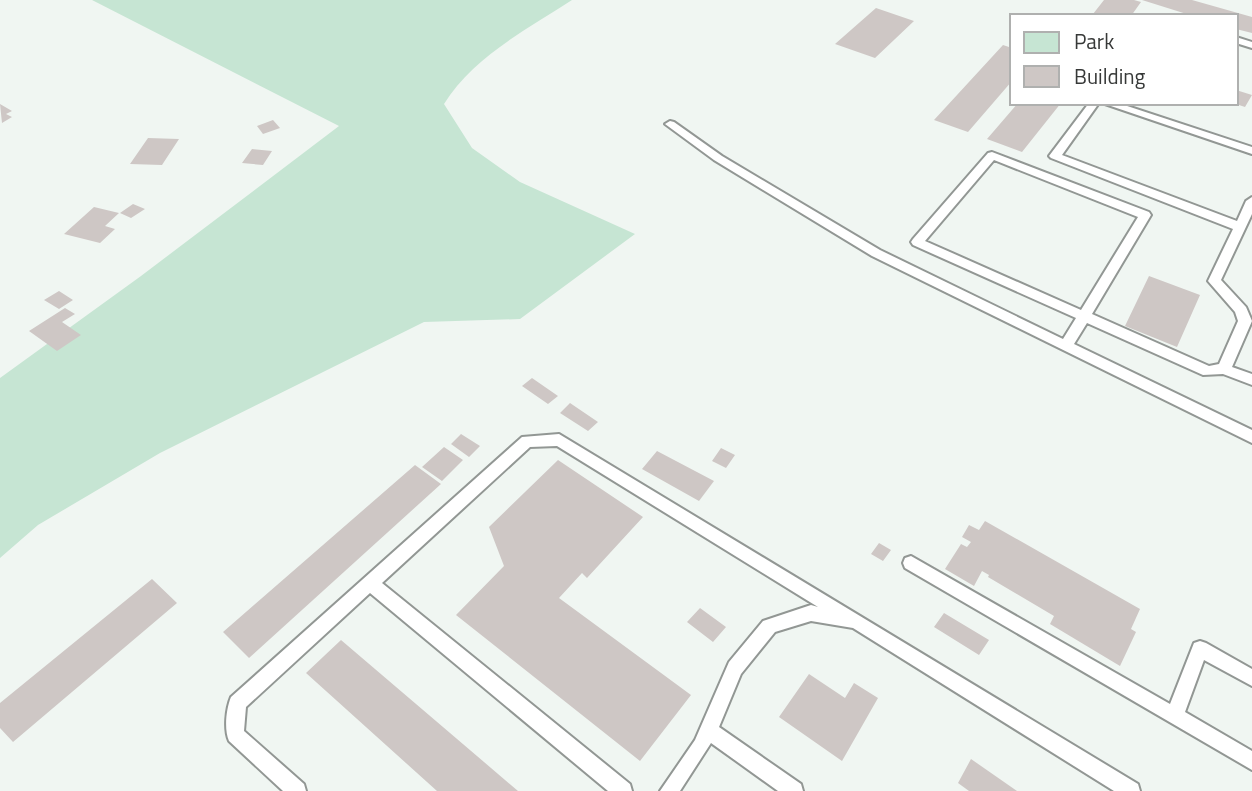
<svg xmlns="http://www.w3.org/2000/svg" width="1252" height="791" font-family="'Titillium Web',sans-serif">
<rect width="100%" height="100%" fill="#f0f6f2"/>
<path fill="#c6e5d3" d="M92,0H572C527,29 472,58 444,104L472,148L520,182L635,234L520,319L424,322L160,453L38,525L0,558V378L141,276L339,126Z"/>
<path fill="#cec7c5" d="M1104,0H1134L1141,2L1131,16L1093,14Z
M1142,0H1192L1252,17V33L1236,29V16H1193Z
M876,8L914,21L875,58L835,44Z
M1003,45L1012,48V81L968,132L934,120Z
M1236,90L1252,95L1245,107L1236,104Z
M1018,103H1061L1022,152L987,139Z
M0,104L12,111L6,114L12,117L2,123Z
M273,120L280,128L263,134L257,126Z
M148,138L179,139L162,165L130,164Z
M252,149L272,151L263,165L242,163Z
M133,204L145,209L131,218L120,213Z
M94,207L119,213L105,226L115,229L100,243L64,234Z
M1149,276L1200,295L1177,347L1125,326Z
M59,291L73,300L59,309L44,300Z
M65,308L75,314L62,322L81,335L57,351L29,331Z
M532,378L558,396L548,404L522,386Z
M570,403L598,422L588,431L560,413Z
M461,434L480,446L469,457L451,444Z
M444,447L463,460L442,481L422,467Z
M721,448L735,455L726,468L712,461Z
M657,451L714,481L699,501L642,469Z
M558,460L643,517L587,578L582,573L559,598L691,695L640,761L456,615L504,566L489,527Z
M415,465L441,484L249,658L223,632Z
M985,521L1140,609L1131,629L1136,632L1120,666L1050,624L1054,616L988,577L989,575L982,571L974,586L945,569L961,544L967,547L971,542L962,537L969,525L979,530Z
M879,543L891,550L883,561L871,554Z
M152,579L177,603L13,742L0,728V703Z
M700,608L726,627L713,642L687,622Z
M944,613L989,640L979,655L934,627Z
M341,640L518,791H437L306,673Z
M809,674L845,698L854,683L878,698L842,761L779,717Z
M971,759L1017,791H969L958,783Z"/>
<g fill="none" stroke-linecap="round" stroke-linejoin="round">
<g stroke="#929794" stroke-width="4">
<path id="lane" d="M1236,37L1252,42V48L1236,43Z
M1089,103H1099L1062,155L1237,221L1246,201L1252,197V214L1221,280L1246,307L1252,321L1232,367L1252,374V385L1223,374L1203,375L1087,323L1074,344L1252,430V443L872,256L714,160L665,124L670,121L674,122L722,156L880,250L1063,339L1076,318L913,245L911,242L913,239L988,153L992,152L1149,212L1151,215L1092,314L1209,366L1219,364L1238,321L1235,312L1208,281L1233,229L1051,158L1049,156ZM994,160L1138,217L1081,310L925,241Z
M1102,103H1118L1252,147V154Z
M559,434L1138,784L1140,791H1114L853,628L811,621L775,632L741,674L719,727L801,784L803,791H778L711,743L680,791H660L695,740L729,662L763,621L811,605L818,607L557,446L530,447L382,583L630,784L632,791H608L370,593L246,707L244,731L304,784L306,791H283L229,741C224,730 226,709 231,697L522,437Z
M911,556L1170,704L1194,643L1200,641L1206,643L1252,669V686L1204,660L1185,712L1252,751V770L905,568L903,563L905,558Z"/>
</g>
<use href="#lane" fill="#fff" fill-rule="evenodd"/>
</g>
<rect x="1010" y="14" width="228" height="91" fill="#ffffff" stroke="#afb0af" stroke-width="2"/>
<rect x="1024" y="32" width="35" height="21" fill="#c6e5d3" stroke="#afb0af" stroke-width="2"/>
<text x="1074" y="49" font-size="21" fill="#373938">Park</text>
<rect x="1024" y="66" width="35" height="21" fill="#cec7c5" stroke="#afb0af" stroke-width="2"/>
<text x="1074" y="84" font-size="21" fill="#373938">Building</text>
</svg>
